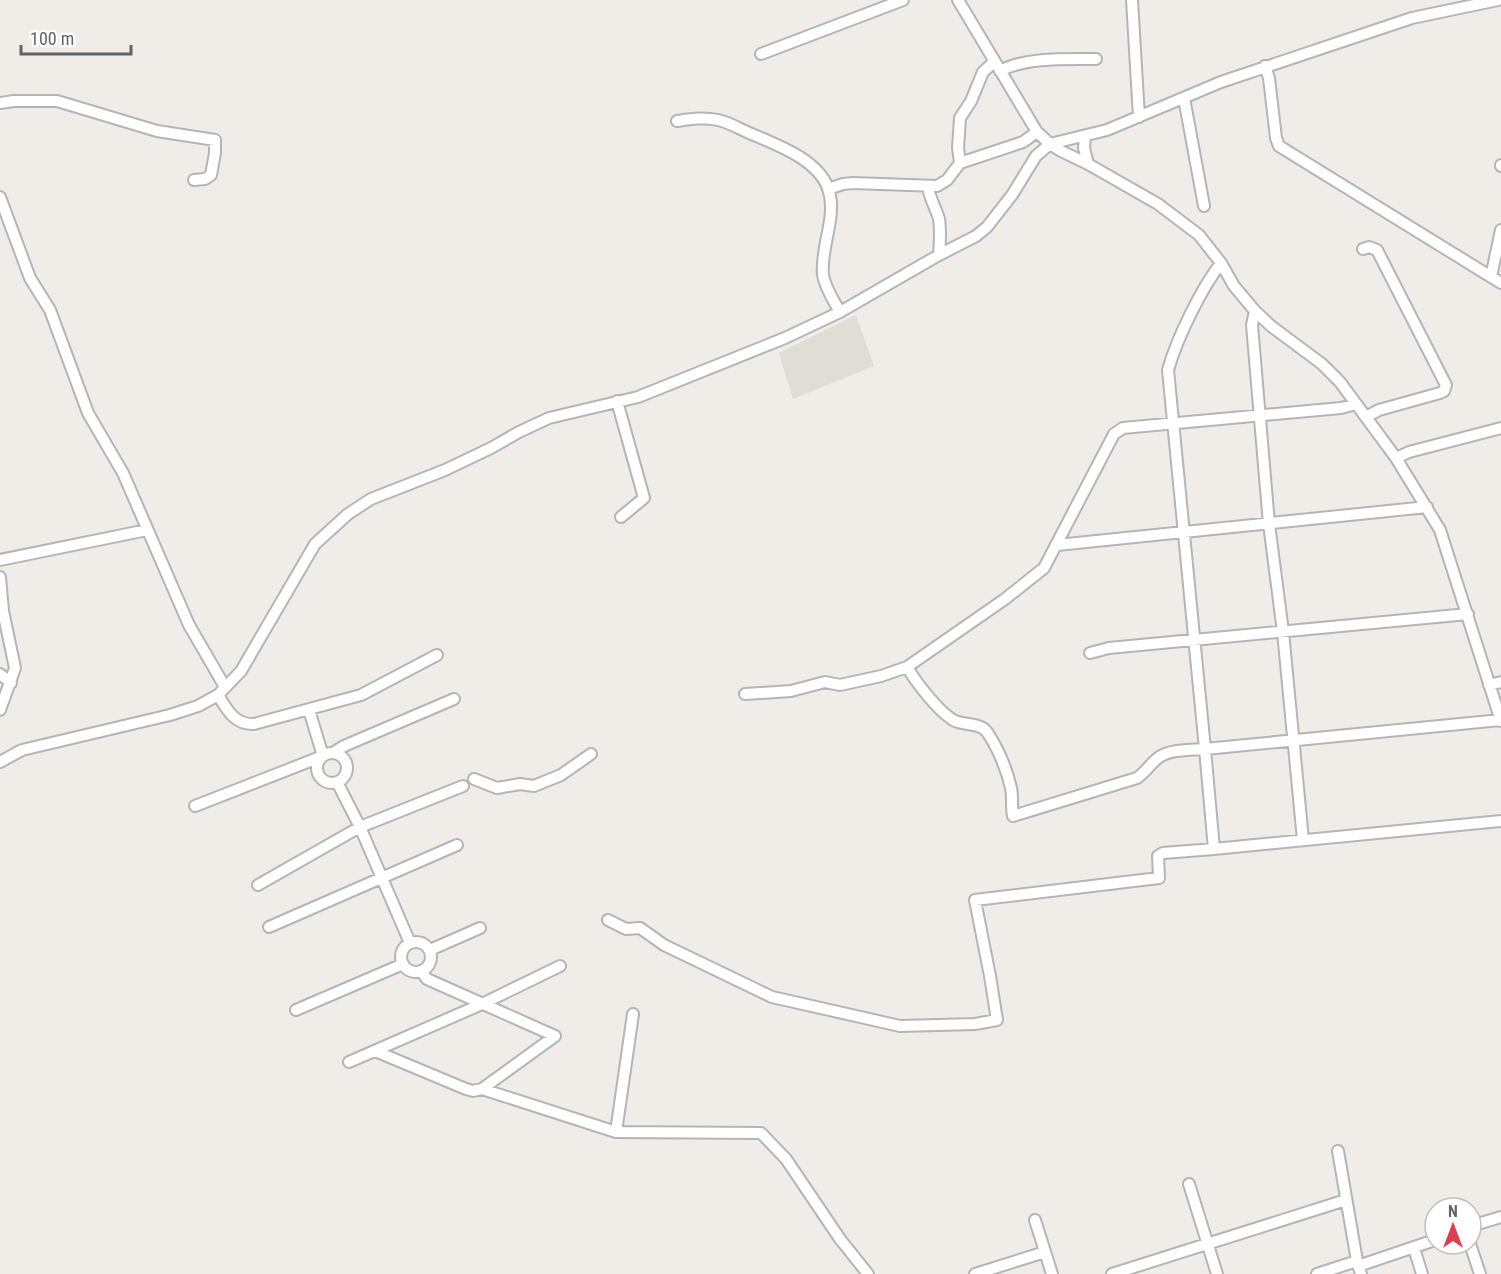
<svg xmlns="http://www.w3.org/2000/svg" width="1501" height="1274" font-family="'Roboto Condensed',sans-serif">
<rect width="100%" height="100%" fill="#f0ece7"/>
<path fill="#e0dcd6" d="M856,315L874,366L793,399L779,353Z"/>
<g fill="none" stroke-linecap="round" stroke-linejoin="round">
<g stroke="#b2b6b9" stroke-width="14">
<path id="minor" d="M958,0L1037,132L1050,144L1061,151L1088,164L1158,204L1199,235L1221,263L1234,286L1255,311L1271,326L1322,364L1340,382L1396,458L1440,530L1501,721
M1132,0L1139,117
M761,54L903,0
M1265,66L1269,78L1276,138L1279,146L1501,283
M1000,71C1025,57 1067,59 1096,59
M1184,98L1204,206
M0,103L14,101H57L157,131L215,140V153L211,175L205,179L194,180
M677,121C691,119 703,117 718,120C728,122 738,128 747,132C774,144 817,158 828,188C838,217 820,246 823,275C825,288 834,301 840,312
M1085,137L1084,148L1088,164
M960,163L958,148L960,118L971,101L983,72L994,62
M1501,165V166
M928,186C929,198 936,208 939,219C941,231 940,243 939,255
M828,189L843,184L853,183L937,186L947,180L960,163L1023,142L1037,132
M0,197L30,278L50,310L88,413L123,473L189,625L225,687
M1363,249L1369,247L1377,250L1446,385L1444,391L1440,393L1379,410L1366,417
M1221,263C1201,289 1177,338 1168,370L1205,749L1501,720
M1491,277L1501,230
M1255,311L1252,325L1269,524L1283,632L1303,840
M617,401L644,498L621,517
M1396,458L1409,452L1501,428
M1057,545L1427,507
M0,560L147,530
M0,577L3,611L15,668L0,710
M1090,653L1109,648L1468,614
M907,667C916,682 937,710 953,720C963,726 980,722 987,732C998,748 1007,770 1011,788C1013,797 1011,806 1013,816L1137,778C1146,772 1150,764 1158,758C1169,749 1191,750 1205,749L1214,849L1501,821
M0,674L11,683
M1489,685L1501,682
M745,694L791,691L825,682L840,685L881,676L907,667L1005,599L1044,568L1114,434L1123,428L1341,408L1356,404
M218,695C227,710 235,725 254,724L361,695L437,655
M317 768a15 15 0 1 1 30 0a15 15 0 1 1-30 0Z
M333,753L344,746L454,699
M0,762L22,750L170,715L198,706L218,695L241,671L315,544L348,514L371,499L445,470L491,448L519,432L549,418L638,397L785,338L840,312L939,255L976,236L987,227L1012,195L1036,156L1050,144L1107,130L1221,82L1412,18L1498,0
M474,779L497,788L520,784L534,786L561,775L591,754
M337,782L360,827L410,943
M195,806L323,756L309,710
M258,885L360,827L463,786
M608,920L626,929L640,928L664,945L772,997L900,1026L975,1024L997,1020L990,976L975,900L1159,878L1158,856L1163,853L1214,849
M269,927L457,845
M401 957a15 15 0 1 1 30 0a15 15 0 1 1-30 0Z
M430,950L480,928
M421,971L427,979L555,1036L482,1089
M296,1010L403,964
M375,1051L466,1089L473,1091L482,1089L616,1132L761,1133L786,1159L840,1239L868,1274
M349,1062L482,1004L560,966
M616,1132L633,1014
M1338,1151L1357,1261L1361,1274
M1189,1184L1217,1274
M1035,1220L1052,1274
M1471,1226L1501,1217
M1470,1244L1480,1274
M1414,1248L1422,1274
M1358,1266L1435,1240
M975,1274L1045,1252
M1112,1274L1346,1200
M1317,1274L1357,1261"/>
</g>
<use href="#minor" stroke="#fff" stroke-width="10"/>
</g>
<g transform="translate(1453 1226)"><circle r="28" fill="#ffffff" stroke="#bfc1c2" stroke-width="1.5"/>
<path d="M0-4.5L10 22L0 15L-10 22Z" fill="#e03e50"/>
<text y="-9" font-size="16" font-weight="bold" text-anchor="middle" fill="#5f6467">N</text>
</g>
<path d="M21 45v9h110v-9" fill="none" stroke="#5f6467" stroke-width="3"/>
<text x="30" y="45" font-size="18" fill="#5f6467" stroke="#ffffff" stroke-width="4.5" paint-order="stroke">100 m</text>
</svg>
